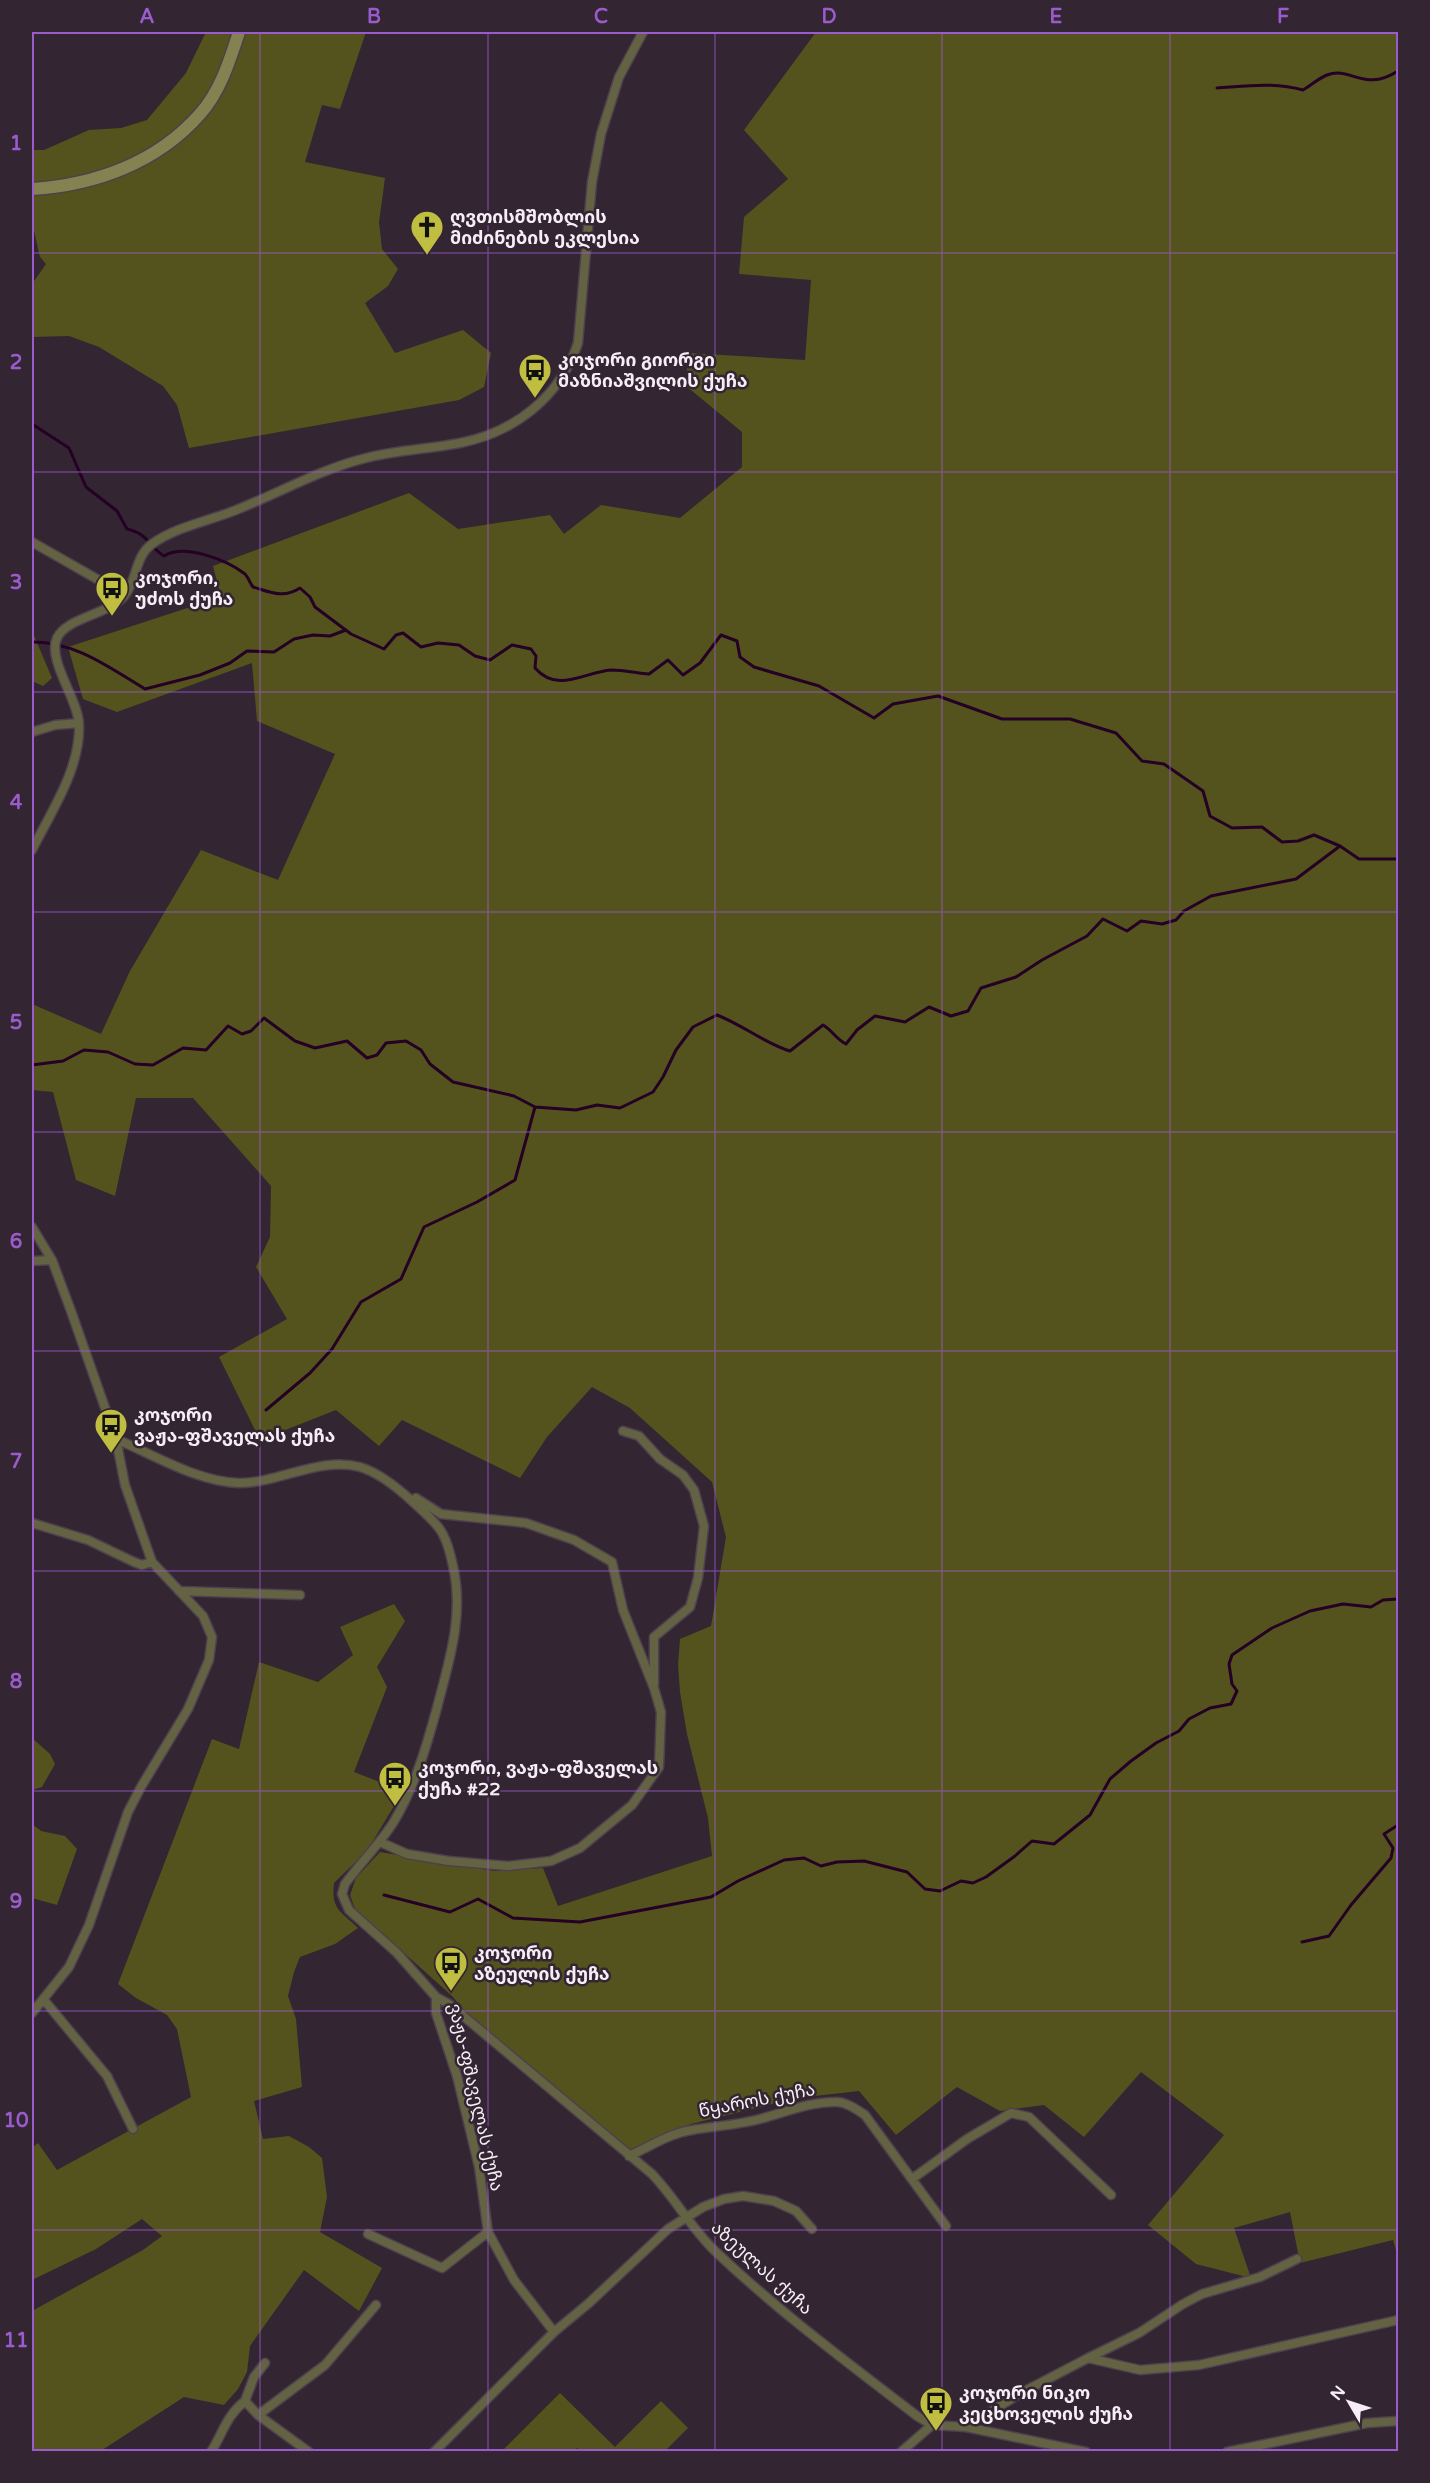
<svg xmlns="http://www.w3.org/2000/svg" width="1430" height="2483" font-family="'Varela Round','Noto Sans Georgian',sans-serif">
<rect width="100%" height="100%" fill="#332532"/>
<path fill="#54531d" d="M206,32H366L340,109L322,105L305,162L385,178L379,222L382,249L398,269L388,286L365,303L395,353L463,330L491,353L484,387L459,400L189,448L177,405L163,386L99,347L69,336L32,337V284L46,264L40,257L34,231L32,229V150H44L89,130L121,128L147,120L186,73Z
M816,32H1398V2257L1393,2240L1300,2263L1290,2212L1234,2228L1251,2278L1196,2264L1148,2225L1224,2135L1141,2072L1084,2137L1044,2105L1000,2111L957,2087L896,2135L859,2091L797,2098L691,2124L629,2150L465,2011L452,1996L355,1909L350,1895L356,1878L380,1852L494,1871L543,1868L558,1906L712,1856L708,1818L687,1734L680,1692L678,1665L680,1639L711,1626L726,1537L712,1482L630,1408L592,1387L547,1437L520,1478L402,1420L379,1446L336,1410L260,1440L219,1357L287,1319L256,1267L270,1237L271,1186L193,1098H136L115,1196L76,1180L53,1092L32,1090V1004L101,1034L130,971L201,850L278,880L335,754L257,721L252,663L117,712L83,699L68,647L221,597L213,566L409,493L458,529L550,515L564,534L601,505L680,518L742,467V432L686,386L688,353L805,360L811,280L739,274L744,217L788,179L744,130Z
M32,631L52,678L43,686L32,681Z
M394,1604L405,1621L377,1667L387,1687L354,1772L403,1791L367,1851L334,1883C331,1909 340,1911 358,1928L335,1944L300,1957L294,1972L288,1996L296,2019L302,2087L254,2101L263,2139L289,2136L309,2147L322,2158L327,2197L320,2232L382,2268L359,2311L304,2270L250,2346L247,2372L238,2389L224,2405L184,2397L99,2452L32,2451V2311L143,2250L162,2236L142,2219L96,2249L32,2280V2148L38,2143L57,2170L191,2097L177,2029L167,2015L136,1998L118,1984L212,1739L239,1749L259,1662L318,1682L353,1655L340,1627Z
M32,1738L50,1754L55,1764L42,1787L32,1790Z
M32,1824L41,1831L65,1836L77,1849L57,1905L32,1898Z
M560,2393L615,2447L661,2401L688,2428L665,2451L581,2452L577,2448L573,2451H502Z"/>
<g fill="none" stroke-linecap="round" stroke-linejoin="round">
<path stroke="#250125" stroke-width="3" d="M1217,88C1247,86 1274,82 1303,90C1310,86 1319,78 1327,75C1351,66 1364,93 1398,71
M32,424L69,448L86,487L117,511L127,529C149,534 148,546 164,556C184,543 227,560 245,574C248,577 250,583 253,587C270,592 283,599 300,588L310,597L315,607L351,634L384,649L396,635L403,633L421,647L438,643L459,645L475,656L490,660L512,645L531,649L536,656L535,668C558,694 584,672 611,670C623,670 637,673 649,674L668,660L683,675L700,663L721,635L737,641L740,657L754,667L819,686L874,718L893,704L938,696L1002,719H1070L1116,733L1142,761L1164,764L1203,791L1210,816L1232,828L1262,827L1282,842L1298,841L1314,835L1340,846L1359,859H1398
M32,642C74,641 110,668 145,689L200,675L230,663L247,651L274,652L294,639L313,635L330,636L346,630
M32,1065L63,1061L84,1050L108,1052L135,1064L153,1065L183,1048L206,1050L228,1026L242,1034L251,1031L264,1018L295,1041L315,1048L347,1041L367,1058L377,1055L386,1043L406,1041L421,1050L430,1064L453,1082L514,1096L535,1107L576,1110L597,1105L620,1108L653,1092L663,1077L676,1050L693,1027L717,1015C743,1025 764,1043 790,1051L823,1025C832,1030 836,1039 846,1044L857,1030L875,1016L905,1022L929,1007L951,1016L968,1011L981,988L1016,977L1042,960L1087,936L1103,919L1127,931L1141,921L1162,924L1176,920L1184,911L1211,896L1296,879L1340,846
M266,1410L310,1373L332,1349L361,1302L401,1279L424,1227L477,1202L515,1180L535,1107
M384,1895L450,1912L478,1899L513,1918L580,1922L711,1897L738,1881L784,1860L804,1858L821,1866L837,1862L864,1861L907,1872L925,1889L940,1891L961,1881L973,1883L986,1877L1015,1856L1032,1841L1054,1844L1090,1815L1110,1779L1131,1761L1156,1743L1179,1731L1189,1719L1210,1708L1231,1704L1237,1691L1232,1684L1229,1664L1232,1655L1272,1628L1310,1611L1343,1604L1371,1607L1383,1600L1398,1599
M1302,1942L1329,1936L1351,1905L1391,1858L1393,1848L1384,1834L1398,1825"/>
<g stroke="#4e414d" stroke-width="11">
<path id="street" d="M32,542L125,595
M32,732L55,725L79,723
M32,850C51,812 81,768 79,724C78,699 47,660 57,638C67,617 109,615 125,595C137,580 135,556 152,544C175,527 209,521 236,510C279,493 321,469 366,458C397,450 429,449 460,443C515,432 560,397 578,343L592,182L601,134L619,77L643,32
M32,1227L52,1260L71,1311L116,1439L125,1485L152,1562L203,1616L212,1637L209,1660L188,1709L141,1787L128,1812L89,1925L69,1967L32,2013
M32,1261L52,1260
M623,1431L639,1436L660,1459L683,1475L694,1490L704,1526L698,1578L690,1607L654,1637V1684
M116,1439C154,1455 198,1482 239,1483C279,1483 321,1456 360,1467C380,1473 399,1489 413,1502C422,1510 432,1519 439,1528C447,1539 450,1553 453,1566C464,1614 450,1658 438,1704C427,1745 415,1787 393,1823C379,1845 360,1863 345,1884L342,1894L349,1910L397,1953L436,1997V2013L457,2076L479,2167L488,2232L514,2280L554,2332
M32,1523L88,1540L134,1562L142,1565L152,1562
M179,1591L300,1595
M380,1842L407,1854L449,1861L508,1866L551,1861L580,1848L632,1805L659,1767L661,1712L654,1688L623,1610L612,1562L574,1540L526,1523L441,1514L416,1498
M436,1997L449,2004L652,2174C675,2198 691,2228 715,2251C778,2311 848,2363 917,2416L932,2425L966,2427L1086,2452
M44,2000L107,2076L133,2129
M629,2156C649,2147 670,2133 692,2130C715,2126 738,2125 760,2119C786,2112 809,2102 836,2102C846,2102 856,2109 865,2115L946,2226
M912,2179L967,2139L1011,2113L1029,2117L1111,2195
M368,2234L442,2268L488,2232
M1088,2358L1139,2333L1183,2304L1202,2294L1260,2277L1297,2259
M265,2363L254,2377L245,2401L258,2415L309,2452
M258,2415L325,2365L376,2305
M966,2427L1021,2393L1088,2358L1140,2370L1199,2365L1398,2320
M211,2452C223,2433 226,2416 245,2401
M434,2452L554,2332L589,2303L668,2229L703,2207L724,2199L743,2196L774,2201L796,2211L812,2229
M901,2452L932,2425
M1227,2452L1367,2423L1398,2421"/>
</g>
<g stroke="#4e414d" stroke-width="15">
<path id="secondary" d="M32,189C95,185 157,163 200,114C220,92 230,60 239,32"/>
</g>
<use href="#street" stroke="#636344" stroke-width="8"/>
<use href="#secondary" stroke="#838250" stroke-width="12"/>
</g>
<path fill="none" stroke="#9a5ccd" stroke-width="1.5" stroke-opacity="0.55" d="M260,32V2452M488,32V2452M715,32V2452M942,32V2452M1170,32V2452M32,253H1398M32,472H1398M32,692H1398M32,912H1398M32,1132H1398M32,1351H1398M32,1571H1398M32,1791H1398M32,2011H1398M32,2230H1398"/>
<defs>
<g id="church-pin" transform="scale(1.725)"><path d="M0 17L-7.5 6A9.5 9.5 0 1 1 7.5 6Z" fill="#c0be40" stroke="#332532"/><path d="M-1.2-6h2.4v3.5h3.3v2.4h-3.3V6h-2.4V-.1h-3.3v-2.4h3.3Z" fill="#111"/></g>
<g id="bus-pin" transform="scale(1.725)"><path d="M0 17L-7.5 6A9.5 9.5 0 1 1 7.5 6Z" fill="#c0be40" stroke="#332532"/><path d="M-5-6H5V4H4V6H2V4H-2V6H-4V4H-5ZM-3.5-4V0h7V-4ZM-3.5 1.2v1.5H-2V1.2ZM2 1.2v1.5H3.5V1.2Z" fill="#111"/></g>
</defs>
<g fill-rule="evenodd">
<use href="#church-pin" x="427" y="227"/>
<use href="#bus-pin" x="535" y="370"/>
<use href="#bus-pin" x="112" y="588"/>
<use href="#bus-pin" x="111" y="1425"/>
<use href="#bus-pin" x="395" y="1778"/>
<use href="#bus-pin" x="451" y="1963"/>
<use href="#bus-pin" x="936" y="2403"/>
</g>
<g text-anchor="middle" stroke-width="5" stroke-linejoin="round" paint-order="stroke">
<g font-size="18" font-weight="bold" fill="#f6edf6" stroke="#332532" text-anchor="start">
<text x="450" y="223">ღვთისმშობლის<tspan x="450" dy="21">მიძინების ეკლესია</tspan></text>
<text x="558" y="366">კოჯორი გიორგი<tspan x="558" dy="21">მაზნიაშვილის ქუჩა</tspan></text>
<text x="135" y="584">კოჯორი,<tspan x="135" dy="21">უძოს ქუჩა</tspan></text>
<text x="134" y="1421">კოჯორი<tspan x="134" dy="21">ვაჟა-ფშაველას ქუჩა</tspan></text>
<text x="418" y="1774">კოჯორი, ვაჟა-ფშაველას<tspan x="418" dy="21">ქუჩა #22</tspan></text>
<text x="474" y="1959">კოჯორი<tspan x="474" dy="21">აზეულის ქუჩა</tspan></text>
<text x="959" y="2399">კოჯორი ნიკო<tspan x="959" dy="21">კეცხოველის ქუჩა</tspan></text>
</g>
<g font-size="18" fill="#f6edf6" stroke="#332532">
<text transform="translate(476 2097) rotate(77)" y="6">ვაჟა-ფშაველას ქუჩა</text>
<text transform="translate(757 2100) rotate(-11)" y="6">წყაროს ქუჩა</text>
<text transform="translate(762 2268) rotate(42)" y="6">აზეულას ქუჩა</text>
</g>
</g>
<rect width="1430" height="2483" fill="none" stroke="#332532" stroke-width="66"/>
<g transform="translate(1349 2402) rotate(309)" stroke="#332532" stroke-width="4.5" paint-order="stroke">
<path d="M0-4.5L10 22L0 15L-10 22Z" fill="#f6edf6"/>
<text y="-9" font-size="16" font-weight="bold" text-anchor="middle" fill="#f6edf6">N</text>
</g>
<rect x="33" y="33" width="1364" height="2417" fill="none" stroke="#9a5ccd" stroke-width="2"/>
<g font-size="20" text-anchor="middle" font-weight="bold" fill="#9a5ccd">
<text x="147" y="23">A</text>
<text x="374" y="23">B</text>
<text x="601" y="23">C</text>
<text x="829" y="23">D</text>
<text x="1056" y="23">E</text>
<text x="1283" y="23">F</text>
<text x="16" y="150">1</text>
<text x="16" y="369">2</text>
<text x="16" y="589">3</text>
<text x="16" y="809">4</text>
<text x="16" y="1029">5</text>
<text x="16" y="1248">6</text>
<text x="16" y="1468">7</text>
<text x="16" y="1688">8</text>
<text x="16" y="1908">9</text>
<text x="16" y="2127">10</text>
<text x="16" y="2347">11</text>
</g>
</svg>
